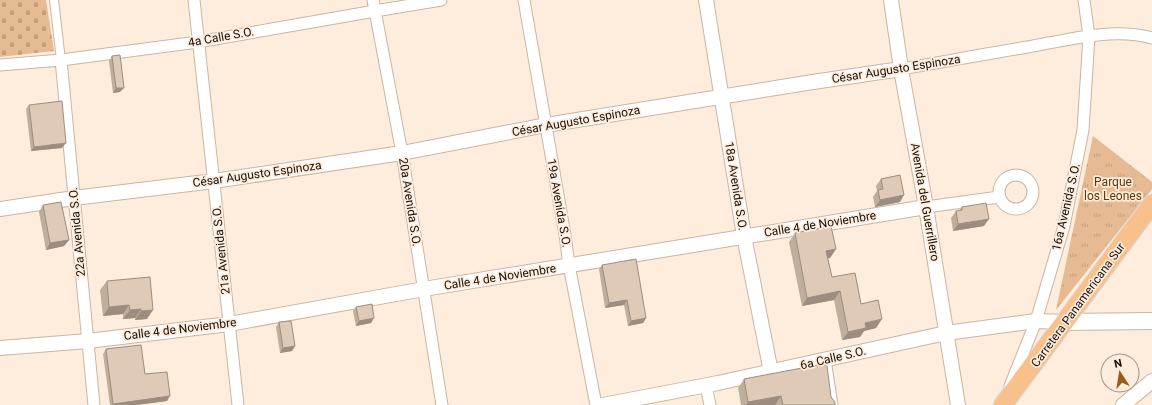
<svg xmlns="http://www.w3.org/2000/svg" width="1152" height="405" font-family="Roboto,sans-serif">
<defs>
<pattern id="cemetery-stones" width="16" height="16" patternUnits="userSpaceOnUse"><rect width="16" height="16" fill="#e6bb93"/><path d="M2 7V4a2 2 0 0 1 4 0v3zM10 15v-3a2 2 0 0 1 4 0v3z" fill="#c5a07d"/></pattern>
<pattern id="park-tufts" width="24" height="20" patternUnits="userSpaceOnUse"><rect width="24" height="20" fill="#e6bb93"/><path d="M3 7l-1-3M5 7V3M7 7l1-3M15 17l-1-3M17 17v-4M19 17l1-3" fill="none" stroke="#c5a07d"/></pattern>
</defs>
<rect width="100%" height="100%" fill="#feecdc"/>
<path fill="url(#cemetery-stones)" d="M0,0H46L54,51L0,57Z"/>
<path fill="url(#park-tufts)" d="M1093,136L1152,182V189L1056,310Z"/>
<g fill="none" stroke-linecap="round" stroke-linejoin="round">
<g stroke="#cbb5a3" stroke-width="10">
<path id="pedestrian" d="M54,0L61,60"/>
</g>
<g stroke="#cbb5a3" stroke-width="13">
<path id="minor" d="M194,0L238,405
M373,0L402,153L442,405
M524,0L565,235L569,265L596,405
M61,60L94,405
M0,65L61,60L198,42L375,11L441,0
M901,69C943,62 985,54 1028,47C1066,40 1114,27 1152,38
M999 192a17 17 0 1 1 34 0a17 17 0 1 1-34 0Z
M926,207L999,197
M826,366L832,405
M706,386L710,405
M1010,386L1036,321L1064,226L1083,130L1089,36L1084,0"/>
</g>
<g stroke="#cbb5a3" stroke-width="16">
<path id="tertiary" d="M706,0L744,236L771,372
M891,0L901,69L926,207L958,405
M0,209L74,198L214,181L402,153L546,125L813,82L901,69
M0,348L88,341L229,324L424,289L926,207
M603,405L718,383L946,333L1036,321L1065,322
M1123,405L1152,381"/>
</g>
<g stroke="#cbb5a3" stroke-width="18">
<path id="secondary" d="M1065,322L1152,321"/>
</g>
<g stroke="#dad9d8" stroke-width="20">
<path id="trunk" d="M1003,405L1152,204"/>
</g>
<use href="#pedestrian" stroke="#fff" stroke-width="8"/>
<use href="#minor" stroke="#fff" stroke-width="11"/>
<use href="#tertiary" stroke="#fff" stroke-width="14"/>
<use href="#secondary" stroke="#fff" stroke-width="16"/>
<use href="#trunk" stroke="#f8c08a" stroke-width="18"/>
</g>
<path fill="#c0ae9d" d="M112,56L120,92L113,93L109,61Z
M29,105L62,148L31,151L26,109Z
M881,179L900,202L875,207L873,197L877,191L876,186Z
M43,205L69,240L64,246L46,250L39,212Z
M962,207L984,226L953,231L951,218L956,211H959Z
M795,233L836,249L830,258H828L832,277L861,304L876,328L864,331L860,337L842,340L834,300L802,306L789,242Z
M602,265L646,318L643,323L628,326L624,305L605,308L599,269Z
M150,277L147,319L135,320V318L123,319V314L103,316L100,290L107,281Z
M356,307L371,323L356,326L353,311Z
M279,322L295,346L292,351L280,353L276,327Z
M106,349L145,374L167,401L136,405H110L103,354Z
M744,379L831,397L835,405H741L738,388Z"/>
<path fill="#9c8d80" d="M116,88H124L120,92L113,93Z
M66,143L62,148L31,151L34,147Z
M904,195L900,202L875,207L880,200Z
M989,219L984,226L953,231L958,224Z
M69,240L64,246L46,250L50,243Z
M836,249L830,258L820,260L826,251Z
M840,291L834,300L802,306L807,298Z
M627,300L624,305L605,308L609,303Z
M129,305L123,314L103,316L109,307Z
M141,309L135,318L123,319L130,310Z
M153,310L147,319L135,320L141,311Z
M374,318L371,323L356,326L359,321Z
M646,318L643,323L628,326L631,321Z
M882,319L876,328L864,331L860,337L842,340L848,332L865,323Z
M295,346L292,351L280,353L283,348Z
M170,396L167,401L136,405H112L113,404Z
M781,396L775,405H746L748,402Z"/>
<path fill="#dfcab7" stroke="#9c8d80" d="M120,55L124,88H116L112,56Z
M62,101L66,143L34,147L29,105Z
M900,175L904,195L880,200L878,190L883,189L881,179Z
M61,202L69,240L50,243L43,205Z
M986,203L989,219L958,224L956,211L962,210V207Z
M831,226L836,249L826,251L832,277L855,273L861,304L878,300L882,319L865,323L866,328L848,332L840,291L807,298L795,233Z
M636,259L646,318L631,321L627,300L609,303L602,265Z
M150,277L153,310L141,311V309L130,310L129,305L109,307L107,281Z
M372,304L374,318L359,321L356,307Z
M291,321L295,346L283,348L279,322Z
M141,345L145,374L167,372L170,396L113,404L106,349Z
M823,364L827,366L831,397L835,402V405H783L781,396L748,402L744,379Z"/>
<g text-anchor="middle" stroke-width="3.5" stroke-linejoin="round" paint-order="stroke">
<g font-size="12" fill="#170f09" stroke="#feecdc">
<text transform="translate(221 37) rotate(-10)" y="4">4a Calle S.O.</text>
<text transform="translate(896 69) rotate(-9)" y="4">César Augusto Espinoza</text>
<text transform="translate(576 121) rotate(-10)" y="4">César Augusto Espinoza</text>
<text transform="translate(257 174) rotate(-8)" y="4">César Augusto Espinoza</text>
<text transform="translate(736 186) rotate(81)" y="4">18a Avenida S.O.</text>
<text transform="translate(410 202) rotate(81)" y="4">20a Avenida S.O.</text>
<text transform="translate(925 202) rotate(80)" y="4">Avenida del Guerrillero</text>
<text transform="translate(559 203) rotate(80)" y="4">19a Avenida S.O.</text>
<text transform="translate(1066 207) rotate(-77)" y="4">16a Avenida S.O.</text>
<text transform="translate(820 224) rotate(-9)" y="4">Calle 4 de Noviembre</text>
<text transform="translate(77 232) rotate(-95)" y="4">22a Avenida S.O.</text>
<text transform="translate(221 250) rotate(-96)" y="4">21a Avenida S.O.</text>
<text transform="translate(500 277) rotate(-9)" y="4">Calle 4 de Noviembre</text>
<text transform="translate(1078 305) rotate(-54)" y="4">Carretera Panamericana Sur</text>
<text transform="translate(180 329) rotate(-7)" y="4">Calle 4 de Noviembre</text>
<text transform="translate(833 358) rotate(-13)" y="4">6a Calle S.O.</text>
</g>
<g font-size="12" fill="#623703" stroke="#feecdc">
<text x="1113" y="186">Parque<tspan x="1113" dy="14">los Leones</tspan></text>
</g>
</g>
<g transform="translate(1120 373) rotate(348)"><circle r="19" fill="#feecdc" stroke="#a29488"/>
<path d="M0-3L7 15L0 10L-7 15Z" fill="#975d1b"/>
<text y="-6" font-size="11" font-weight="bold" text-anchor="middle" fill="#170f09">N</text>
</g>
</svg>
